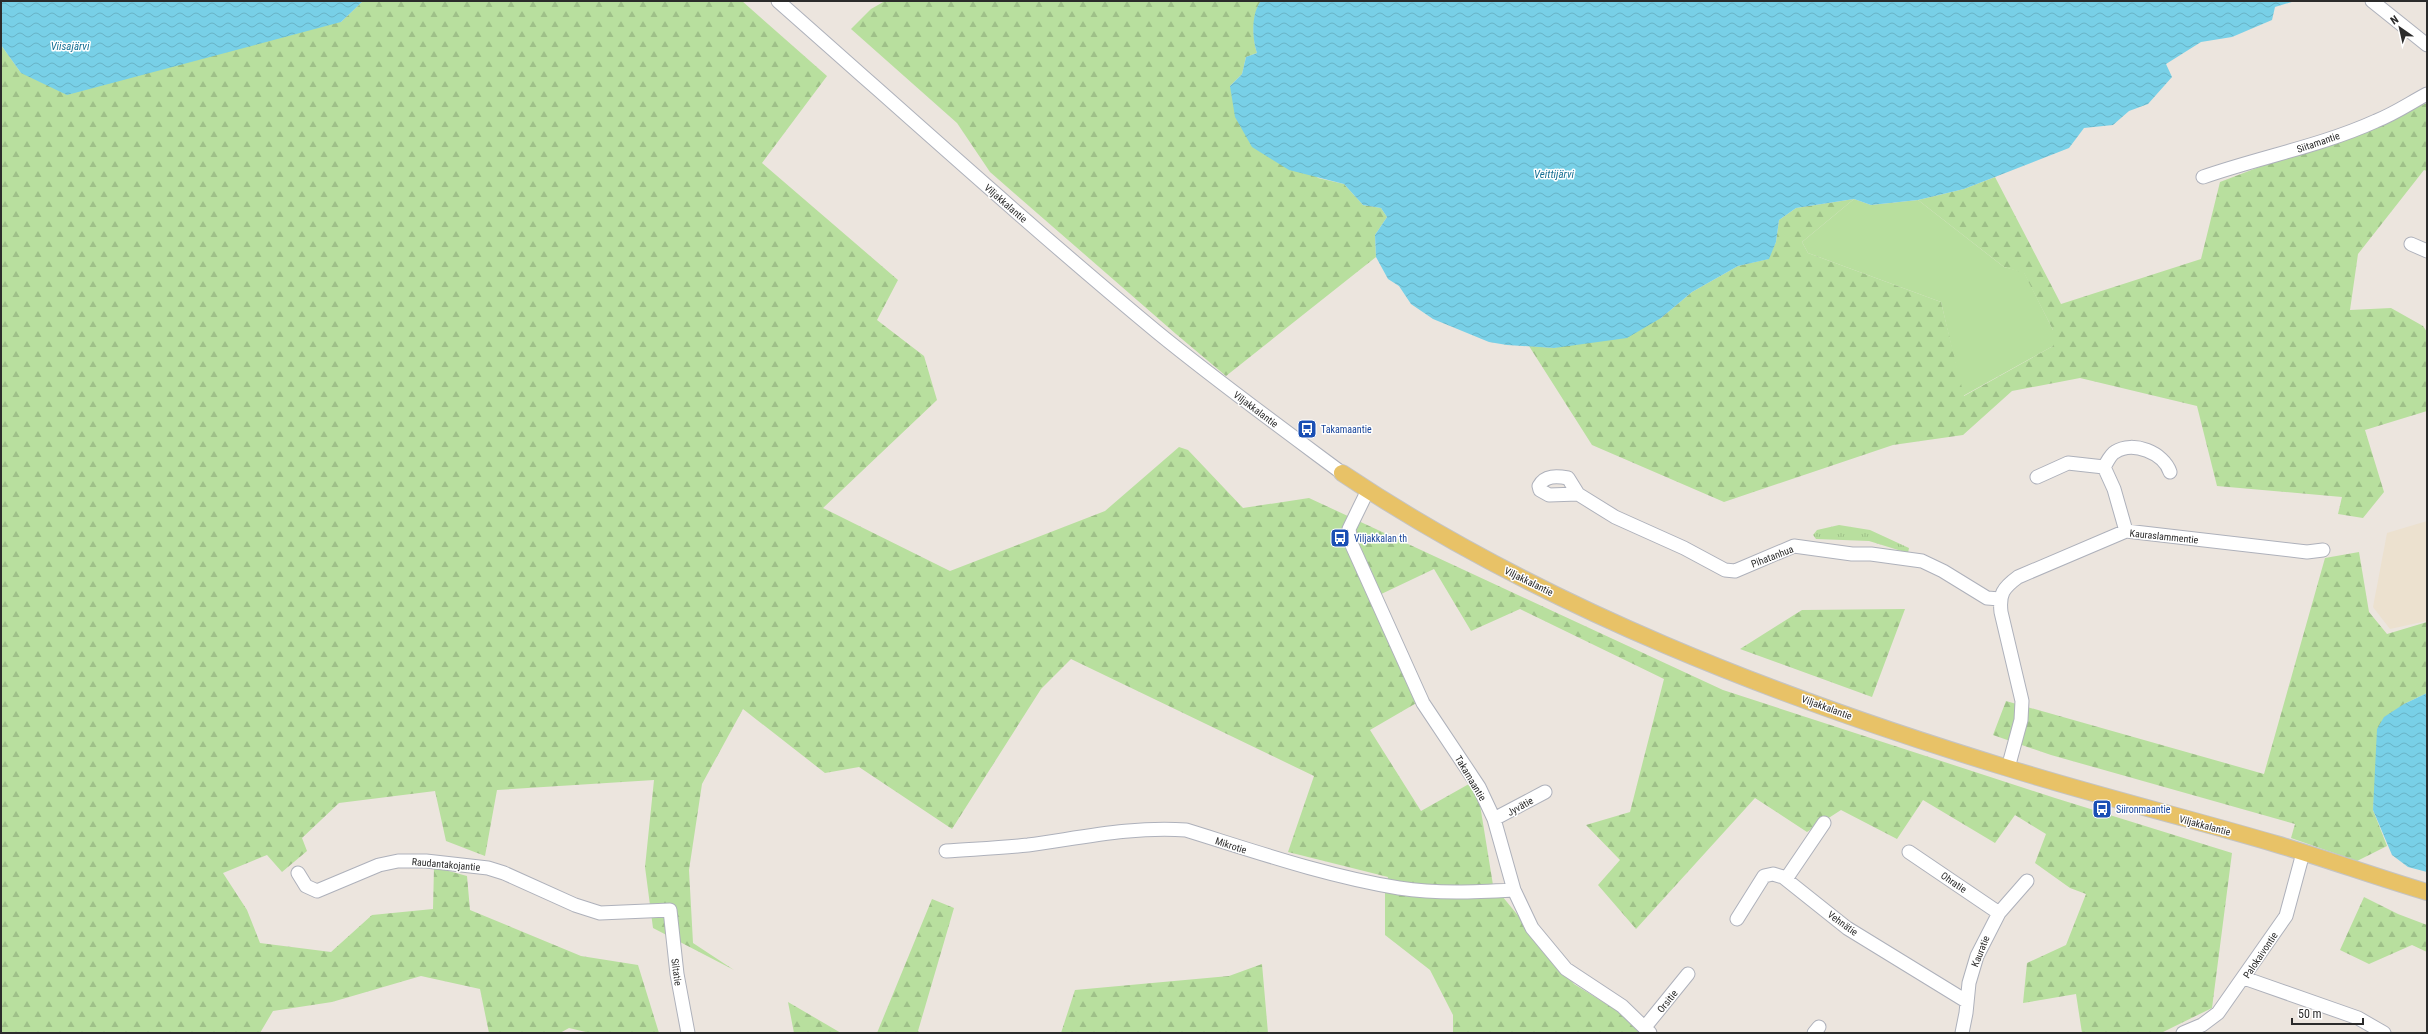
<svg xmlns="http://www.w3.org/2000/svg" width="2428" height="1034" font-family="'Roboto Condensed',sans-serif">
<defs>
<pattern id="forest-firs" width="22" height="20" patternUnits="userSpaceOnUse"><rect width="22" height="20" fill="#b8df9e"/><path d="M5 1l3.5 6h-7zM16 11l3.5 6h-7z" fill="#9ec088"/></pattern>
<pattern id="park-tufts" width="24" height="20" patternUnits="userSpaceOnUse"><rect width="24" height="20" fill="#b8df9e"/><path d="M3 7l-1-3M5 7V3M7 7l1-3M15 17l-1-3M17 17v-4M19 17l1-3" fill="none" stroke="#9ec088"/></pattern>
<pattern id="water-waves" width="16" height="10" patternUnits="userSpaceOnUse"><rect width="16" height="10" fill="#78d0e7"/><path d="M0 5q4-4 8 0t8 0" fill="none" stroke="#68b3c6"/></pattern>
</defs>
<rect width="100%" height="100%" fill="#ece5de"/>
<path fill="#ece1cf" d="M2427,521V621L2390,629L2373,607L2387,533Z"/>
<path fill="#b8df9e" d="M1854,199L1871,205L1918,200L2004,267L2024,272L2053,330V346L1963,396L1941,302L1808,253L1802,242Z"/>
<path fill="url(#forest-firs)" d="M363,1H742L827,76L762,163L898,280L877,320L924,356L937,400L823,508L950,571L1105,511L1179,447L1188,450L1243,508L1309,498L1723,690L2055,798L2232,853L2212,1008L2161,1033H2082L2076,994L2023,1003L2027,963L2066,945L2086,894L2070,888L2035,863L2046,834L2015,815L1995,843L1923,800L1897,839L1841,810L1807,832L1755,798L1636,929L1598,885L1620,860L1586,825L1630,812L1664,679L1520,609L1471,631L1434,569L1375,597L1425,698L1370,730L1421,811L1476,780L1493,885L1574,984L1629,1018L1642,1033H1453V1015L1430,970L1385,935V893L1388,877L1288,852L1314,776L1071,659L1041,689L952,829L859,767L825,773L743,709L702,784L689,870L693,943L734,970L653,928L645,867L654,780L497,790L485,856L446,841L435,791L339,803L302,838L307,851L282,872L267,855L223,873L247,910L260,943L331,952L372,915L433,909L434,867L467,876L470,910L581,956L638,965L659,1033H590L569,1028L560,1033H489L480,989L421,976L332,1002L273,1011L260,1033H1V45L21,73L341,22Z
M885,1H1261C1252,13 1252,39 1257,53L1246,57L1242,74L1230,86L1318,178L1344,184L1363,205L1381,208L1387,217L1375,235L1376,257L1226,376L1176,334L990,172L957,123L851,29L871,9Z
M2427,103V171L2424,170L2358,254L2350,310L2391,308L2423,326L2427,332V411L2365,430L2384,492L2363,518L2338,514L2342,497L2217,486L2197,406L2080,378L2012,391L1963,435L1893,445L1724,502L1592,445L1529,346L1554,348L1661,318L1692,292L1738,266L1768,259L1776,242L1779,220L1796,208L1854,199L1802,242L1808,253L1941,302L1964,396L2053,346V330L2024,273L2004,267L1918,200L1964,189L1995,177L2061,304L2201,259L2220,182Z
M2359,552L2369,612L2387,634L2427,622V693L2404,704L2376,776L2373,810L2387,846L2357,861L2291,838L2295,824L2051,755L1993,735L2006,701L2264,774L2325,558Z
M1905,609L1872,697L1740,649L1802,610Z
M2364,897L2398,914L2427,925V952L2412,945L2369,964L2340,950Z
M932,899L954,908L918,1031L920,1033H877Z
M1262,964L1268,1033H1061L1075,990L1229,976Z
M788,1002L841,1033H794Z"/>
<path fill="url(#park-tufts)" d="M1839,525L1870,530L1909,548L1908,553L1869,541L1816,539L1813,535L1817,530Z"/>
<path fill="url(#water-waves)" d="M1,1H363L341,22L67,95L21,73L1,45Z
M1261,1H2295L2275,7L2272,20L2232,37L2201,42L2166,64L2172,77L2148,104L2129,111L2113,125L2084,128L2069,148L1964,189L1918,200L1871,205L1854,199L1796,208L1779,220L1776,242L1769,259L1738,266L1692,292L1661,318L1627,338L1554,348L1507,345L1489,342L1433,319L1411,304L1399,286L1388,279L1376,257L1375,235L1387,217L1381,208L1363,205L1344,184L1289,170L1252,147L1235,117L1230,86L1242,74L1246,57L1257,53C1252,39 1251,13 1261,1Z
M2427,693V872L2408,867L2392,855L2373,810L2377,729L2384,717L2404,704Z"/>
<g fill="none" stroke-linecap="round" stroke-linejoin="round">
<g stroke="#aeb1bb" stroke-width="15">
<path id="minor" d="M778,1C904,112 1028,225 1157,332C1217,381 1280,427 1342,473
M2372,1L2427,45
M2203,177C2260,157 2321,146 2376,121C2394,114 2410,103 2427,94
M2411,244L2427,251
M2104,467C2107,462 2111,454 2115,452C2133,440 2164,453 2170,472
M2037,477L2068,463L2104,467L2114,489L2126,531
M1368,490L1349,529L1351,543L1423,703L1479,787L1494,819L1514,890L1532,928L1566,969L1622,1006L1650,1033
M1578,494L1568,478C1557,476 1545,475 1539,486L1540,490L1549,495L1578,494L1615,517L1684,548L1725,570L1735,571L1794,546L1852,554H1871L1922,561L1943,571L1987,598L2000,599
M2008,768L2021,720L2022,701L2001,612C1999,594 2003,588 2018,577L2126,531L2307,552L2323,550
M1494,819L1545,792
M946,851C973,849 1001,848 1028,845C1080,838 1133,826 1186,830C1257,852 1326,876 1399,888C1437,894 1476,892 1514,890
M1909,852L1999,913
M298,873L306,886L317,891L379,865L398,861H426L488,868L504,873L575,905L600,913L670,910L677,974L688,1033
M1786,879L1824,823
M1737,919L1764,876L1773,874L1783,877L1847,928L1966,1001
M2244,978L2358,1018L2384,1033
M1645,1027L1688,974
M1814,1033L1819,1027
M1962,1033L1966,1013L1969,983L1977,956L1999,913L2027,881
M2183,1033L2202,1025L2218,1013L2286,916L2303,853"/>
</g>
<g stroke="#c4c4c4" stroke-width="18">
<path id="major" d="M1342,473C1542,607 1781,699 2011,769C2098,796 2188,818 2276,844C2327,859 2376,877 2427,892"/>
</g>
<use href="#minor" stroke="#fff" stroke-width="13"/>
<use href="#major" stroke="#e8c267" stroke-width="16"/>
</g>
<defs>
<g id="bus-square" transform="scale(1)"><rect x="-9" y="-9" width="18" height="18" rx="4" fill="#1a4fb4" stroke="#fff"/><path d="M-5-6H5V4H4V6H2V4H-2V6H-4V4H-5ZM-3.5-4V0h7V-4ZM-3.5 1.2v1.5H-2V1.2ZM2 1.2v1.5H3.5V1.2Z" fill="#fff"/></g>
</defs>
<g fill-rule="evenodd">
<use href="#bus-square" x="1307" y="429"/>
<use href="#bus-square" x="1340" y="538"/>
<use href="#bus-square" x="2102" y="809"/>
</g>
<g text-anchor="middle" stroke-width="3" stroke-linejoin="round" paint-order="stroke">
<g font-size="10" fill="#2b2b2b" stroke="#fff">
<text transform="translate(2318 142) rotate(-19)" y="4">Siitamantie</text>
<text transform="translate(1006 203) rotate(41)" y="4">Viljakkalantie</text>
<text transform="translate(1256 409) rotate(37)" y="4">Viljakkalantie</text>
<text transform="translate(2164 536) rotate(6)" y="4">Kauraslammentie</text>
<text transform="translate(1772 556) rotate(-21)" y="4">Pihatanhua</text>
<text transform="translate(1529 581) rotate(26)" y="4">Viljakkalantie</text>
<text transform="translate(1827 707) rotate(20)" y="4">Viljakkalantie</text>
<text transform="translate(1471 778) rotate(59)" y="4">Takamaantie</text>
<text transform="translate(1520 806) rotate(-29)" y="4">Jyvätie</text>
<text transform="translate(2205 825) rotate(15)" y="4">Viljakkalantie</text>
<text transform="translate(1231 845) rotate(18)" y="4">Mikrotie</text>
<text transform="translate(446 864) rotate(5)" y="4">Raudantakojantie</text>
<text transform="translate(1954 882) rotate(34)" y="4">Ohratie</text>
<text transform="translate(1843 923) rotate(36)" y="4">Vehnätie</text>
<text transform="translate(1980 951) rotate(-68)" y="4">Kauratie</text>
<text transform="translate(2260 955) rotate(-56)" y="4">Palokaivontie</text>
<text transform="translate(677 972) rotate(82)" y="4">Siltatie</text>
<text transform="translate(1667 1001) rotate(-51)" y="4">Orsitie</text>
</g>
<g font-size="10" fill="#164399" stroke="#fff" text-anchor="start">
<text x="1321" y="433">Takamaantie</text>
<text x="1354" y="542">Viljakkalan th</text>
<text x="2116" y="813">Siironmaantie</text>
</g>
<g font-size="11" font-style="italic" fill="#167094" stroke="#fff">
<text x="70" y="50">Viisajärvi</text>
<text x="1554" y="178">Veittijärvi</text>
</g>
</g>
<rect width="2428" height="1034" fill="none" stroke="#2b2b2b" stroke-width="4"/>
<g transform="translate(2400 28) rotate(326)" stroke="#ffffff" stroke-width="3" paint-order="stroke">
<path d="M0-3L7 15L0 10L-7 15Z" fill="#2b2b2b"/>
<text y="-6" font-size="11" font-weight="bold" text-anchor="middle" fill="#2b2b2b">N</text>
</g>
<path d="M2292 1018v6h71v-6" fill="none" stroke="#2b2b2b" stroke-width="2"/>
<text x="2298" y="1018" font-size="12" fill="#2b2b2b" stroke="#ffffff" stroke-width="3" paint-order="stroke">50 m</text>
</svg>
